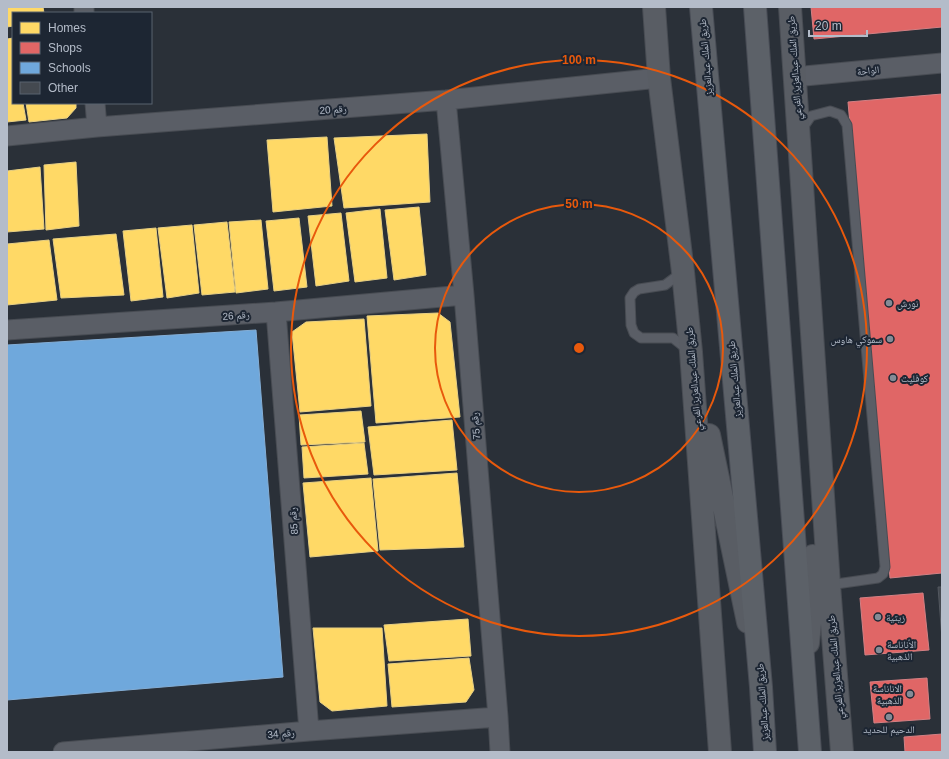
<svg xmlns="http://www.w3.org/2000/svg" width="949" height="759" font-family="Arial,'Noto Naskh Arabic',sans-serif">
<rect width="100%" height="100%" fill="#2a3038"/>
<path fill="#ffd966" stroke="#e8d084" d="M7,7H43L44,13H13V26L7,27Z
M13,38V103H23L26,120L7,122V39Z
M26,103H76V108L67,118L29,122Z
M427,134L430,202L344,208L334,138Z
M327,137L332,206L273,212L267,140Z
M76,162L79,226L46,230L44,165Z
M40,167L44,229L7,232V171Z
M419,207L426,275L394,280L385,210Z
M380,209L387,278L355,282L346,213Z
M341,213L349,281L316,286L308,216Z
M299,218L307,287L274,291L266,221Z
M261,220L268,289L236,293L229,222Z
M227,222L235,292L202,295L194,225Z
M192,225L199,293L167,298L158,228Z
M156,228L163,297L131,301L123,231Z
M116,234L124,295L61,298L53,239Z
M49,240L57,300L7,305V244Z
M438,313L450,322L460,417L376,423L367,316Z
M364,319L371,406L300,412L292,332L306,322Z
M361,411L365,442L301,445L299,415Z
M452,420L457,470L374,475L368,427Z
M364,443L368,474L304,478L302,447Z
M457,473L464,547L380,550L373,479Z
M371,478L378,551L310,557L303,483Z
M468,619L471,656L389,661L384,625Z
M313,628H382L387,706L332,711L320,702Z
M469,658L474,690L466,702L392,707L388,664Z"/>
<path fill="#e06666" stroke="#d38084" d="M811,7H942V27L814,39Z
M942,94V573L890,578L848,102Z
M923,593L929,650L865,655L860,598Z
M927,678L930,719L874,723L870,682Z
M942,734V752H905L904,737Z"/>
<path fill="#6fa8dc" stroke="#84aed6" d="M256,330L283,677L7,700V345Z"/>
<path fill="#444950" stroke="#52575f" d="M938,587H942V639Z"/>
<g fill="none" stroke-linecap="round" stroke-linejoin="round">
<g stroke="#484c53" stroke-width="11">
<path id="service" d="M802,129L811,116L830,111L841,115L847,125L885,567L883,574L878,578L829,585
M681,273L665,285L639,289L634,292L630,298L631,325L634,333L641,338H673L688,350"/>
</g>
<g stroke="#484c53" stroke-width="21">
<path id="minor" d="M84,7V13
M794,77L942,63
M446,100L464,295L498,717L500,752
M95,103L97,127
M7,136L97,127L446,100L659,78
M276,312L309,731
M7,330L276,312L464,295
M63,752L309,731L498,717"/>
</g>
<g stroke="#484c53" stroke-width="24">
<path id="secondary" d="M654,7L659,78L683,272L691,352L720,752
M790,7L829,585L842,752
M709,435L748,622
M808,643L814,584L813,556"/>
</g>
<g stroke="#484c55" stroke-width="24">
<path id="primary" d="M701,7L761,687L765,752
M755,7L810,752"/>
</g>
<use href="#service" stroke="#5a5e66" stroke-width="9"/>
<use href="#minor" stroke="#5a5e66" stroke-width="19"/>
<use href="#secondary" stroke="#595d64" stroke-width="22"/>
<use href="#primary" stroke="#5c6168" stroke-width="22"/>
</g>
<g fill="none" stroke="#e8590c" stroke-width="2">
<circle cx="579" cy="348" r="144"/>
<circle cx="579" cy="348" r="288"/>
</g>
<g fill="#848b96" stroke="#1d2633" stroke-width="1.5">
<circle cx="889" cy="303" r="4"/>
<circle cx="890" cy="339" r="4"/>
<circle cx="893" cy="378" r="4"/>
<circle cx="878" cy="617" r="4"/>
<circle cx="879" cy="650" r="4"/>
<circle cx="910" cy="694" r="4"/>
<circle cx="889" cy="717" r="4"/>
</g>
<g text-anchor="middle" stroke-width="4" stroke-linejoin="round" paint-order="stroke">
<g font-size="10" fill="#b4bcc9" stroke="#1d2633">
<text transform="translate(705 57) rotate(-95)" y="4">طريق الملك عبدالعزيز</text>
<text transform="translate(794 68) rotate(-94)" y="4">طريق الملك عبدالعزيز الفرعي</text>
<text transform="translate(868 70) rotate(-6)" y="4">الواحة</text>
<text transform="translate(333 109) rotate(-4)" y="4">رقم 20</text>
<text transform="translate(236 315) rotate(-4)" y="4">رقم 26</text>
<text transform="translate(693 379) rotate(-95)" y="4">طريق الملك عبدالعزيز الفرعي</text>
<text transform="translate(734 379) rotate(-95)" y="4">طريق الملك عبدالعزيز</text>
<text transform="translate(475 426) rotate(-95)" y="4">رقم 75</text>
<text transform="translate(293 521) rotate(-94)" y="4">رقم 85</text>
<text transform="translate(835 667) rotate(-95)" y="4">طريق الملك عبدالعزيز الفرعي</text>
<text transform="translate(762 702) rotate(-94)" y="4">طريق الملك عبدالعزيز</text>
<text transform="translate(281 733) rotate(-5)" y="4">رقم 34</text>
</g>
<g font-size="10" fill="#b4bcc9" stroke="#1d2633" text-anchor="start">
<text x="897" y="307">نورش</text>
<text x="882" y="343" text-anchor="end">سموكي هاوس</text>
<text x="901" y="382">كوفليت</text>
<text x="886" y="621">زيتية</text>
<text x="887" y="648">الأناناسة<tspan x="887" dy="12">الذهبية</tspan></text>
<text x="902" y="692" text-anchor="end">الاناناسة<tspan x="902" dy="12">الذهبية</tspan></text>
<text x="889" y="733" text-anchor="middle">الدحيم للحديد</text>
</g>
</g>
<circle cx="579" cy="348" r="6" fill="#e8590c" stroke="#1d2633" stroke-width="2"/>
<g font-size="12" text-anchor="middle" font-weight="bold" fill="#e8590c" stroke="#1d2633" stroke-width="4" stroke-linejoin="round" paint-order="stroke">
<text x="579" y="64">100 m</text>
<text x="579" y="208">50 m</text>
</g>
<rect width="949" height="759" fill="none" stroke="#b4bcc9" stroke-width="16"/>
<rect x="12" y="12" width="140" height="92" fill="#1d2633" stroke="#59626f"/>
<rect x="20" y="22" width="20" height="12" fill="#ffd966" stroke="#59626f"/>
<text x="48" y="32" font-size="12" fill="#b4bcc9">Homes</text>
<rect x="20" y="42" width="20" height="12" fill="#e06666" stroke="#59626f"/>
<text x="48" y="52" font-size="12" fill="#b4bcc9">Shops</text>
<rect x="20" y="62" width="20" height="12" fill="#6fa8dc" stroke="#59626f"/>
<text x="48" y="72" font-size="12" fill="#b4bcc9">Schools</text>
<rect x="20" y="82" width="20" height="12" fill="#444950" stroke="#59626f"/>
<text x="48" y="92" font-size="12" fill="#b4bcc9">Other</text>
<path d="M809 30v6h58v-6" fill="none" stroke="#b4bcc9" stroke-width="2"/>
<text x="815" y="30" font-size="12" fill="#b4bcc9" stroke="#1d2633" stroke-width="3" paint-order="stroke">20 m</text>
</svg>
